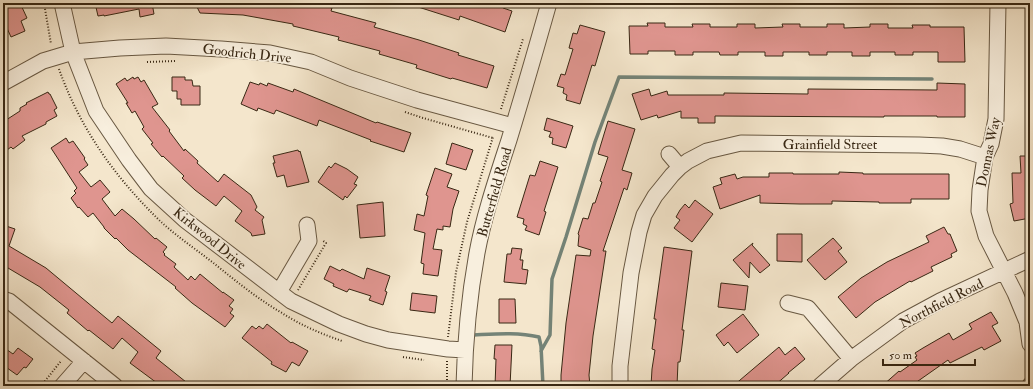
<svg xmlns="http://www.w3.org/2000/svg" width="1033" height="389" font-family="'IM FELL Double Pica',serif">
<rect width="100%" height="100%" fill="#f4e6cc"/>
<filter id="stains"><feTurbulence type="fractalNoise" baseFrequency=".005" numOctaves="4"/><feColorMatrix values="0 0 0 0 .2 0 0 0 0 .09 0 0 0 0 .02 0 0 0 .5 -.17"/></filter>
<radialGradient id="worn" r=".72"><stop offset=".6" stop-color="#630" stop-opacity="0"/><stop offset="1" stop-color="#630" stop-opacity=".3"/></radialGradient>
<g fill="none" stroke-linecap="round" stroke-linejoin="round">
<path stroke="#748377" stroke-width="3.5" d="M474,335C495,334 517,332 539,337L541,346L543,386
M541,351L550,335L552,279L566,237L595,142L619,77L932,79"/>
</g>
<path fill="#df958f" stroke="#392814" d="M3,3H20L27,18L21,21L25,31L11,37L6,26L3,27Z
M95,3H152L154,14L140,17L139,9L104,16V15L98,16Z
M195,3H311L332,8L331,11L376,23L374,27L419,40L459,53L458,55L494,66L487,88L452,78L451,79L416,68L417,65L379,54L380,51L338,40L339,37L293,26V24L243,15L200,13Z
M413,3H496L504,6L503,8L512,11L505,32L460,16L459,20L412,5Z
M647,23H665V27H693L692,24H710V27H737V24H755V28L783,27L782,24H800V27H827V24H844V28L870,27V24H888V28H913L912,25H930V27H964L965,62H938V52H913V55H895V52H870V56H852V52H827V55H809V52H783V56H765V52H738V55H720L719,52H693V55H675V51H648V54H630L629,26H648Z
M580,25L605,32L595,66L592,65L580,104L566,100L567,95L563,93L564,88L557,86L561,74L565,75L573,49L569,48L573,33L577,34Z
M133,77L134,79L138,77L141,82L144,80L158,104L152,107L170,130L169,131L184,151L185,149L198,161L197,163L218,182L224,174L251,195L257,207L255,210L264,217L262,220L265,234L252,236L251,233L235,221L242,211L224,196L216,206L195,190L182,178L184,176L163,156L162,157L151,144L153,143L142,129L144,127L135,111L132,113L126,103H128L116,84L125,78L127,81Z
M172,77H185V80H192L193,86H200V105H181V99H177V91H172Z
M250,82L259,85L260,83L267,86L268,83L293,92L294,89L376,123L377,122L411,133L404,152L370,141L371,140L319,120L317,126L276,110L274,114L258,108L257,111L241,104Z
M937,83L965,84V117H937V116H884V117L715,116V123H698V118H681V111L658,118L657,115L641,120L632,94L649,89L651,96L667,91L668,95H724V93L808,94V89L937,90Z
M48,92L49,94H50L57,108L54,110L57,116L46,122V124L22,136L25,140L13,149L11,147L7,150L3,144V122L20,111V108L27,104L26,103Z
M547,118L573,126L566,148L552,144L553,138L549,137L551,132L544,130Z
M608,121L635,129L622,170L632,173L627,190L624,188L603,251H606L593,336L589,375L590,386H561V375L566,323L576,255L590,256L591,250L578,246L579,235L578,234L583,218L588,219L593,203H595L602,182L600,181L608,157L598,154Z
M66,138L69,143L73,141L85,158L84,159L88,165L79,172L91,187L100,180L110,192L102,199L115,216L122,209L134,219L155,239L156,238L167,247L163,252L165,254L164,255L176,264L174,267L188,280L191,276L195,280L200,274L223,293V292L234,300L229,306L233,309L230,313L234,316L225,327L192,303L175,288L176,287L128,250L116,238L115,239L104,228V227L93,213L88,217L79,207L78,208L71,198L76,193L74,191L77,188L51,148Z
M452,143L473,150L466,170L446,164Z
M298,150L299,152L300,151L309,182L287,187L284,175L277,177L273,163H275L273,156Z
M1020,156H1030V218L1014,221L1010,204L1013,203L1012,173H1021Z
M540,161L558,167L544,211L546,212L539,235L525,230L527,226L523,224L524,219L517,217L530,175L535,176Z
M335,163L347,169L358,177L354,184L357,185L347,198L345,196L343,200L318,182L329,166L331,168Z
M435,168L452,174L447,187L459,191L453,209L450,227L443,226V230L437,229L433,249L442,250L438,276L423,274L424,264L421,263L425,233L414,230L417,214L424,216L428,196L426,195Z
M839,172L863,173V174H949V199H911V203H879V202L832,201V204H800L760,203V195L720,209L713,187L722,184L720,178L735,174L737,179L743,177H769V173H793V174H839Z
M695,200L713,214L692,242L674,228L680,220L676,217L680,210L685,204L689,208Z
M383,202L385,236L360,238L357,205Z
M3,225L15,229L9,246L46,268L112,323L118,316L161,351L156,358L191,386H161L130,363L138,352L122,338L113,349L89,330L88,331L67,313L69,310L40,287L3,265Z
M944,227L948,234H950L957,251L951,254L952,257L931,267L933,271L911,282L910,281L875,302L856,318L838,297L861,278L887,262L929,242L926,236Z
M777,234H802V262L777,261Z
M833,238L842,248L838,251L847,262L825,280L807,260Z
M753,243L752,245L770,265L760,273L750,262L749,278L733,260Z
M664,247L692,251L682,330H684L680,362H678L677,386H651L652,369L655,350L652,349L656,319H654Z
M512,248L522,249L520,260H523L522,269L528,270L526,284L504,282L507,254H511Z
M330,266L340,271L342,269L364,279L367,268L390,276L385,291L387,292L383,305L369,300L371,296L349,289L347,292L333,286L334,284L324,279Z
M721,283L748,286L745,310L718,307Z
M412,293L437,296L435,313L410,310Z
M499,299H515L516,323H499Z
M991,312L998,323L992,326L1001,341L984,350L982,347L950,363L948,360L911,386H882L899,371L900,372L917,360L915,357L917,356L915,353L923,348L949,333L953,340L972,329L969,324Z
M743,314L759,335L737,353L728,342L724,346L716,335Z
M267,324L291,343L292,342L308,351L299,366L292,362L286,372L271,364L272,362L242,338L252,326L256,329L259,326L263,329Z
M495,345H512L510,386H495L496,359H494Z
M3,347L13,354L18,348L33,359L26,368L24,367L17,375L3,365Z
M779,347L785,355L795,347L805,359L788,373H789L774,386H733Z"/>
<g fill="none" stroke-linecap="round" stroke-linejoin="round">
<g stroke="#685842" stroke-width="17">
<path id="minor" d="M62,3L73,52L96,111L129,160L151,189L185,220L291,301L339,324L366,334L388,340L448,349L465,350
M998,3L996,119L991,144L985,157L980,190L979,211L986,236L1015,293L1027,322L1030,344
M3,83L43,61L73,52L120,48L166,46L221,49L270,53L311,62L350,78L417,100L513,126
M669,154L680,167
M279,292L309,241L307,225
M3,299L9,301L115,386
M788,303L808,308L851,359
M62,386L84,361
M464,386C465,341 469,297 477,253C484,215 497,177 509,140C523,94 536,49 549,3
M620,386V366L631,273L639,232L644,215L655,196L672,175L680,167L688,161L707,151L741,143L919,145L942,146L960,149L985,157
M820,386L851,359L903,321L940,301L1030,259
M1030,386V385"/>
</g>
<path stroke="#392814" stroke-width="2" stroke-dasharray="1 2" stroke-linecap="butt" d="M44,3L51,44
M147,62L175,61
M59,69C80,128 114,176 159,220C176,236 197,250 216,265C237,282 258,299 282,313C300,325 322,334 342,341
M501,109L523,39
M405,112L423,118L493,138
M298,290L326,243L322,240
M448,337L456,272L467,222L493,137
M403,357L424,360
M41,386L61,361
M447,386V361"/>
<use href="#minor" stroke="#f8efde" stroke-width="15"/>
</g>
<g text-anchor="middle" stroke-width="3.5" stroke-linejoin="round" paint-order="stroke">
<g font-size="14" fill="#392814" stroke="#f8efde">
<text transform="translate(247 53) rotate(6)" y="5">Goodrich Drive</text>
<text x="830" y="149">Grainfield Street</text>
<text transform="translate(988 152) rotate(-78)" y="5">Donnas Way</text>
<text transform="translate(494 192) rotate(-74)" y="5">Butterfield Road</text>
<text transform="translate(210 238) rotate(39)" y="5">Kirkwood Drive</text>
<text transform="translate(941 303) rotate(-27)" y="5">Northfield Road</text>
</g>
</g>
<rect width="1033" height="389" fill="none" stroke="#f4e6cc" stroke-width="16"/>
<rect x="4" y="4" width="1025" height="381" fill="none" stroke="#392814" stroke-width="2"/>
<rect x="8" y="8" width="1017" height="373" fill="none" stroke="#392814"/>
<path d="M883 359v6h92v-6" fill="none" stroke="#392814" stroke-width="2"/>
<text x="889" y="359" font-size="12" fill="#392814" stroke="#f8efde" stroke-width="3" paint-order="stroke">50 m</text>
<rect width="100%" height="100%" filter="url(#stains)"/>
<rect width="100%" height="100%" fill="url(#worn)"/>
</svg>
